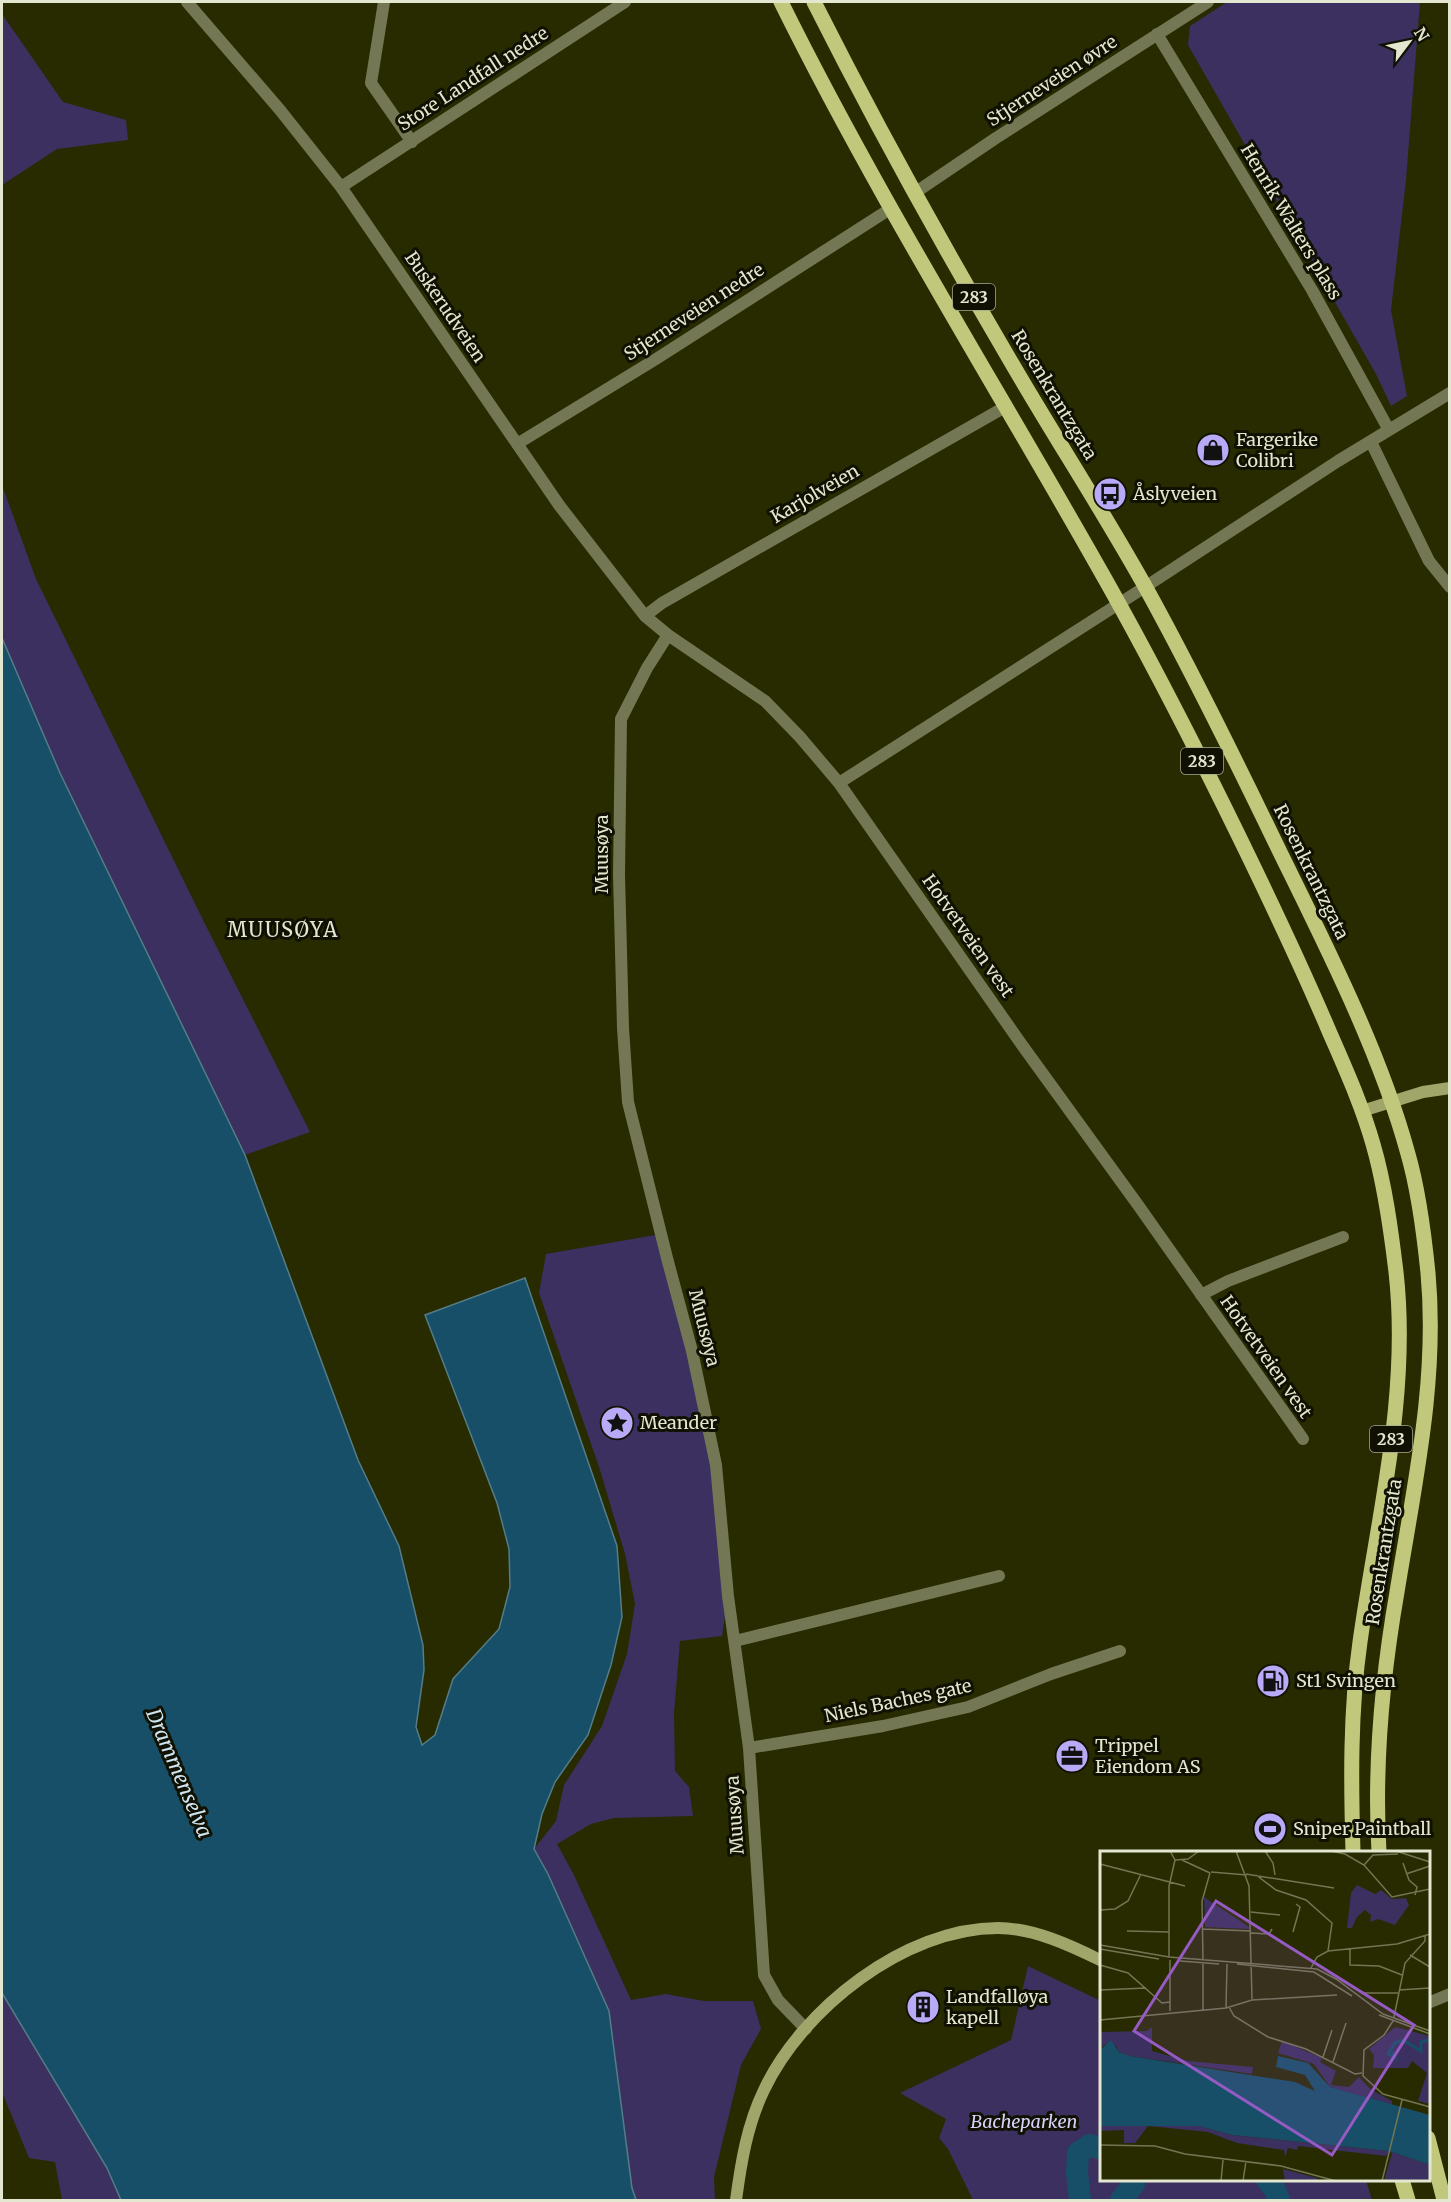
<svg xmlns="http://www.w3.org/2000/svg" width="1451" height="2202" font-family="Merriweather,serif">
<rect width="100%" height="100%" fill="#282a00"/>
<path fill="#3b305f" d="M1227,2H1420L1406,180L1391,310L1407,396L1391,406L1376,374L1188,45L1190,26Z
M2,14L63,102L126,120L128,140L57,149L2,185Z
M2,485L36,579L204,922L310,1132L245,1155L60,773L2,638Z
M661,1234L716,1465L728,1596L722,1636L680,1641L674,1713L675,1771L689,1787L693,1816L614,1818L591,1824L557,1844L573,1873L631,2000L666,1994L704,2001H753L761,2029L741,2065L714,2177L715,2200H636L632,2188L609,2011L548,1874L534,1849L556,1821L564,1785L602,1726L627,1654L635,1604L625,1554L600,1470L539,1293L546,1254Z
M1028,1966L1101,2001L1102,2180H1366L1372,2200H973L948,2149L939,2138L946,2119L900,2093L1011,2040Z
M2,1993L107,2168L121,2200H62L55,2162L29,2158L2,2092Z"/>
<path fill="#174f68" stroke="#547d87" stroke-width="1.5" d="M2,638L60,773L245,1155L358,1460L399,1546L423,1645L424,1670L416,1727L422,1745L435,1735L453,1679L499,1629L510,1587L509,1549L497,1503L425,1315L525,1278L617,1546L622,1617L611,1665L588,1735L555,1782L542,1814L534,1849L548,1874L609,2011L632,2188L636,2200H121L107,2168L2,1993Z"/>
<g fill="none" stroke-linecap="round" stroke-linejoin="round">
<path stroke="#174f68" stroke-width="22" d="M1267,2180L1275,2190L1279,2200
M1080,2200L1077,2173L1078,2153L1090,2145L1102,2149
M1121,2200L1134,2184V2180"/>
<path stroke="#747753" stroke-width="12" d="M187,2L280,110L341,187L559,505L645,616L668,635L765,701L800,737L839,783L1022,1045L1138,1205L1303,1439
M384,2L371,83L412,142
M1157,34L1312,290L1389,430
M341,187L625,2
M916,192L996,138L1208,2
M1371,442L1429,561L1450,587
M517,444L656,359L890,209
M645,616L662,603L1005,407
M668,635L647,668L621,719L619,875L623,1028L628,1102L667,1258L692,1351L716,1465L728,1596L749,1748L764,1975L778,2000L806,2029
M839,783L1145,587L1338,461L1450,393
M1201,1295L1228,1281L1343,1237
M735,1641L999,1576
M749,1748L883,1726L968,1707L1051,1674L1120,1651
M1428,2003L1450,1994"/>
<path stroke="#a0a56a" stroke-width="12" d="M1362,1111L1423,1092L1450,1088
M736,2200C741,2163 747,2125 764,2090C802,2009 905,1928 998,1928C1033,1928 1070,1945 1102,1961"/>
<path stroke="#c2c87b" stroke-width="15" d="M781,2C876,194 990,376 1096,563C1151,659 1201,758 1249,857C1277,915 1304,972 1329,1031C1345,1068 1362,1105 1373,1144C1385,1185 1391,1230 1396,1272C1410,1396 1377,1520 1360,1642C1350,1712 1351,1782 1353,1852
M814,2C874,121 939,239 1007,355C1052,433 1102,509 1146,588C1193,673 1236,761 1278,848C1325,944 1380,1051 1408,1154C1419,1192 1424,1233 1428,1273C1438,1381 1414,1486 1397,1592C1382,1678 1374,1765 1379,1852
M1428,2138L1444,2200
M1402,2180L1408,2200"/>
</g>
<defs>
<g id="shop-disc" transform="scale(1.725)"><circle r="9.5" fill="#b9aaf7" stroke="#101102"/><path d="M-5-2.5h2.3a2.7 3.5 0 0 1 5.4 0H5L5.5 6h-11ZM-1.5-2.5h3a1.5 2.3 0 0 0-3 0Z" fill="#111"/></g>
<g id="bus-disc" transform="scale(1.725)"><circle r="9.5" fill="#b9aaf7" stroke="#101102"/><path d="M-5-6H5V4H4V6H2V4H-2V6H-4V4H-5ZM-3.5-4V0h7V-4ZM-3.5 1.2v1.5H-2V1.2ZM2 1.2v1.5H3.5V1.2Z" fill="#111"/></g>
<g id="sight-disc" transform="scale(1.725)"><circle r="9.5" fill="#b9aaf7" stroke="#101102"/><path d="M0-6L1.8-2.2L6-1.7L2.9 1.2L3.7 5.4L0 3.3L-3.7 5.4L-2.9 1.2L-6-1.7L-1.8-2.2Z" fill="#111"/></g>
<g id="fuel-disc" transform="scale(1.725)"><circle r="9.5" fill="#b9aaf7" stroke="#101102"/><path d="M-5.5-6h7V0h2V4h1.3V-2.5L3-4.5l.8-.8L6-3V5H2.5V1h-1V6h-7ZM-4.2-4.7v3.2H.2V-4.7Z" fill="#111"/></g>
<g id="office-disc" transform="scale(1.725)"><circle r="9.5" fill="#b9aaf7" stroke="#101102"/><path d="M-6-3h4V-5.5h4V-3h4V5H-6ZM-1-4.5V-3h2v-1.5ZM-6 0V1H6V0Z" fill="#111"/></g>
<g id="stadium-disc" transform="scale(1.725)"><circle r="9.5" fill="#b9aaf7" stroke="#101102"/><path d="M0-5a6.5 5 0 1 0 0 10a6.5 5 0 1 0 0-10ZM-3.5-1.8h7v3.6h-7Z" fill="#111"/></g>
<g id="building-disc" transform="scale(1.725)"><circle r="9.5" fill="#b9aaf7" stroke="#101102"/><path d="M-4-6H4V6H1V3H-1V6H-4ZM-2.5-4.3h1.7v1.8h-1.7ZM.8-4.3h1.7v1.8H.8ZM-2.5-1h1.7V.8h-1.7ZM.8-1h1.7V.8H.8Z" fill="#111"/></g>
</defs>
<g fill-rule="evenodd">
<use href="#shop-disc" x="1213" y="450"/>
<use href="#bus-disc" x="1110" y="494"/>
<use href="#sight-disc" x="617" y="1423"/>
<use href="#fuel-disc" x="1273" y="1681"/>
<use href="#office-disc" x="1072" y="1756"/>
<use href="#stadium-disc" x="1270" y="1829"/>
<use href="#building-disc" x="923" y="2007"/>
</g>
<g text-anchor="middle" stroke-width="6" stroke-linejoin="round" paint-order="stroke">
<g fill="#101102" stroke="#a4a792" stroke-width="1.5">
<rect x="953" y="284" width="42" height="26" rx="4.5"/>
<rect x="1181" y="748" width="42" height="26" rx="4.5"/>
<rect x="1370" y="1426" width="42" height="26" rx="4.5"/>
</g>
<g font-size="16" font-weight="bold" fill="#e4e7cf">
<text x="974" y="303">283</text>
<text x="1202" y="767">283</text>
<text x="1391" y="1445">283</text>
</g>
<g font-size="18" fill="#e4e7cf" stroke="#101102">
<text transform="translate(473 79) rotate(-33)" y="6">Store Landfall nedre</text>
<text transform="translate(1052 81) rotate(-33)" y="6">Stjerneveien øvre</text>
<text transform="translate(1291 222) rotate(59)" y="6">Henrik Walters plass</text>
<text transform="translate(445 307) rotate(56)" y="6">Buskerudveien</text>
<text transform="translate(694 312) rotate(-33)" y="6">Stjerneveien nedre</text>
<text transform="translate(1054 395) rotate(59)" y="6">Rosenkrantzgata</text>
<text transform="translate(815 494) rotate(-30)" y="6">Karjolveien</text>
<text transform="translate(602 854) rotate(-90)" y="6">Muusøya</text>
<text transform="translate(1311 872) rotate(64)" y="6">Rosenkrantzgata</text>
<text transform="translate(968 936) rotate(55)" y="6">Hotvetveien vest</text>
<text transform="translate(704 1328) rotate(76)" y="6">Muusøya</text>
<text transform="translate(1266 1357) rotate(55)" y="6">Hotvetveien vest</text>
<text transform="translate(1384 1552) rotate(-81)" y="6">Rosenkrantzgata</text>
<text transform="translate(898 1701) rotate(-12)" y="6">Niels Baches gate</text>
<text transform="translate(735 1815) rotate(-94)" y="6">Muusøya</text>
</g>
<g font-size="18" fill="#e4e7cf" stroke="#101102" text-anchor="start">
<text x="1236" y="446">Fargerike<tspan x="1236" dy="21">Colibri</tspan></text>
<text x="1133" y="500">Åslyveien</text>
<text x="640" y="1429">Meander</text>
<text x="1296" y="1687">St1 Svingen</text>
<text x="1095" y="1752">Trippel<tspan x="1095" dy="21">Eiendom AS</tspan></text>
<text x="1293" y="1835">Sniper Paintball</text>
<text x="946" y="2003">Landfalløya<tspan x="946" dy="21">kapell</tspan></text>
</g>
<g font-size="18" font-style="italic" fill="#d8d1fc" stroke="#101102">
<text x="1024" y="2128">Bacheparken</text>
</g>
<g font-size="20" letter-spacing="1.5" fill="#e4e7cf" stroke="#101102">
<text x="283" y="937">MUUSØYA</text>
</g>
<g font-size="20" font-style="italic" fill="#d0e6f3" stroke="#101102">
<text transform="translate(179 1773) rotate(67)" y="7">Drammenselva</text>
</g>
</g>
<g transform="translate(1100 1851)">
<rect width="330" height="330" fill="#282a00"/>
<path d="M257,34L275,43L281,39L292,48L306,47L309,54L295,74L278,68L270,71L271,64L265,59L257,66L252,77H247L251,42ZM104,46L149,76V78L105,76ZM52,176V200L88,210L153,216L152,223L30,205L19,201L16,195L4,194L0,199V181L47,180ZM295,176L330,185V253L318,250L327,222L312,210L308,217H273L274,204L269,198ZM182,190L222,207L220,211L236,220L231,234L249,236L259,226L270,238L292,250V254L230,236L214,213L178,202ZM19,274L99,275L132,284L289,300L330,314V330H284L292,302L289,301L286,305L198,295L197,299L188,297L185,306L184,299L137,292L108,281L48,275L35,292H24V279L0,280V275ZM183,318L217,327V330H185Z" fill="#3b305f"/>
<path d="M11,189L19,201L30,205L195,231L215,240L205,224L176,216L178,205L208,212L230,236L330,264V314L289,300L132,284L99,275H0V199Z" fill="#174f68"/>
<path fill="none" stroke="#174f68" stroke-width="3" d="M292,200L295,207L288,203L295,192L303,189L321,200V191L330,189"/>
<path fill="none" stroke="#737653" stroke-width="1.5" d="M136,0L149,35L152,148M165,0L173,12L175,24M231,0L245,3L264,14L292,46L330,38M296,0L330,11M75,9L88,8L99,0M82,9L110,22M303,12L309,29L317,36L315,44M0,13L85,35M264,14L273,4L298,3M111,21L147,24M146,23L234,37M306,23L330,15M156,24L176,39L206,49L232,72L228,100M0,59L15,58L28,50L41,23M151,61L180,64M102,78L151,80M27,80L69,81M193,81L200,56L196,53M151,82L169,83L172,78M0,94L69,106L217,118L236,128L283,163L330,180M0,98L59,108M250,98V114L279,115L302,124M310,104L330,116M69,106V35L75,9L70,0M70,109V160M103,109L102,50L110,22M80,110L119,113M103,113V159M137,113L214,121L252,145M0,114L28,122L62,152L70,151M211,117L217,106L228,100L297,93L330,83M0,139L46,137M299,139L330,137M262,142H298M129,156L134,165L168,186L206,198L255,223L262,222M126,157L127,113M279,164L330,183M294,166L305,112L325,90V85M0,169L126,157L152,149L237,144M293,170L284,184L264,199L263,225L283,243L330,256M223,206L232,179M233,211L246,172M0,294L55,295L85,303L181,315L236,330M121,330L123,309M143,330L146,310M282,330L302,249"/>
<path fill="#955bc3" fill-opacity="0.15" stroke="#955bc3" stroke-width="3" d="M116,50L314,174L232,304L34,180Z"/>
<rect width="330" height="330" fill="none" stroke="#e4e7cf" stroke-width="3"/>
</g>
<rect width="1451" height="2202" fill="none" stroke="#e4e7cf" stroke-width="6"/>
<g transform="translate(1409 42) rotate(58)" stroke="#101102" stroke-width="4.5" paint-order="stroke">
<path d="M0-4.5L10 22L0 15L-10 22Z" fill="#e4e7cf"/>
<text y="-9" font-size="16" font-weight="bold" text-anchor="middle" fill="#e4e7cf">N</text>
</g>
</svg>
